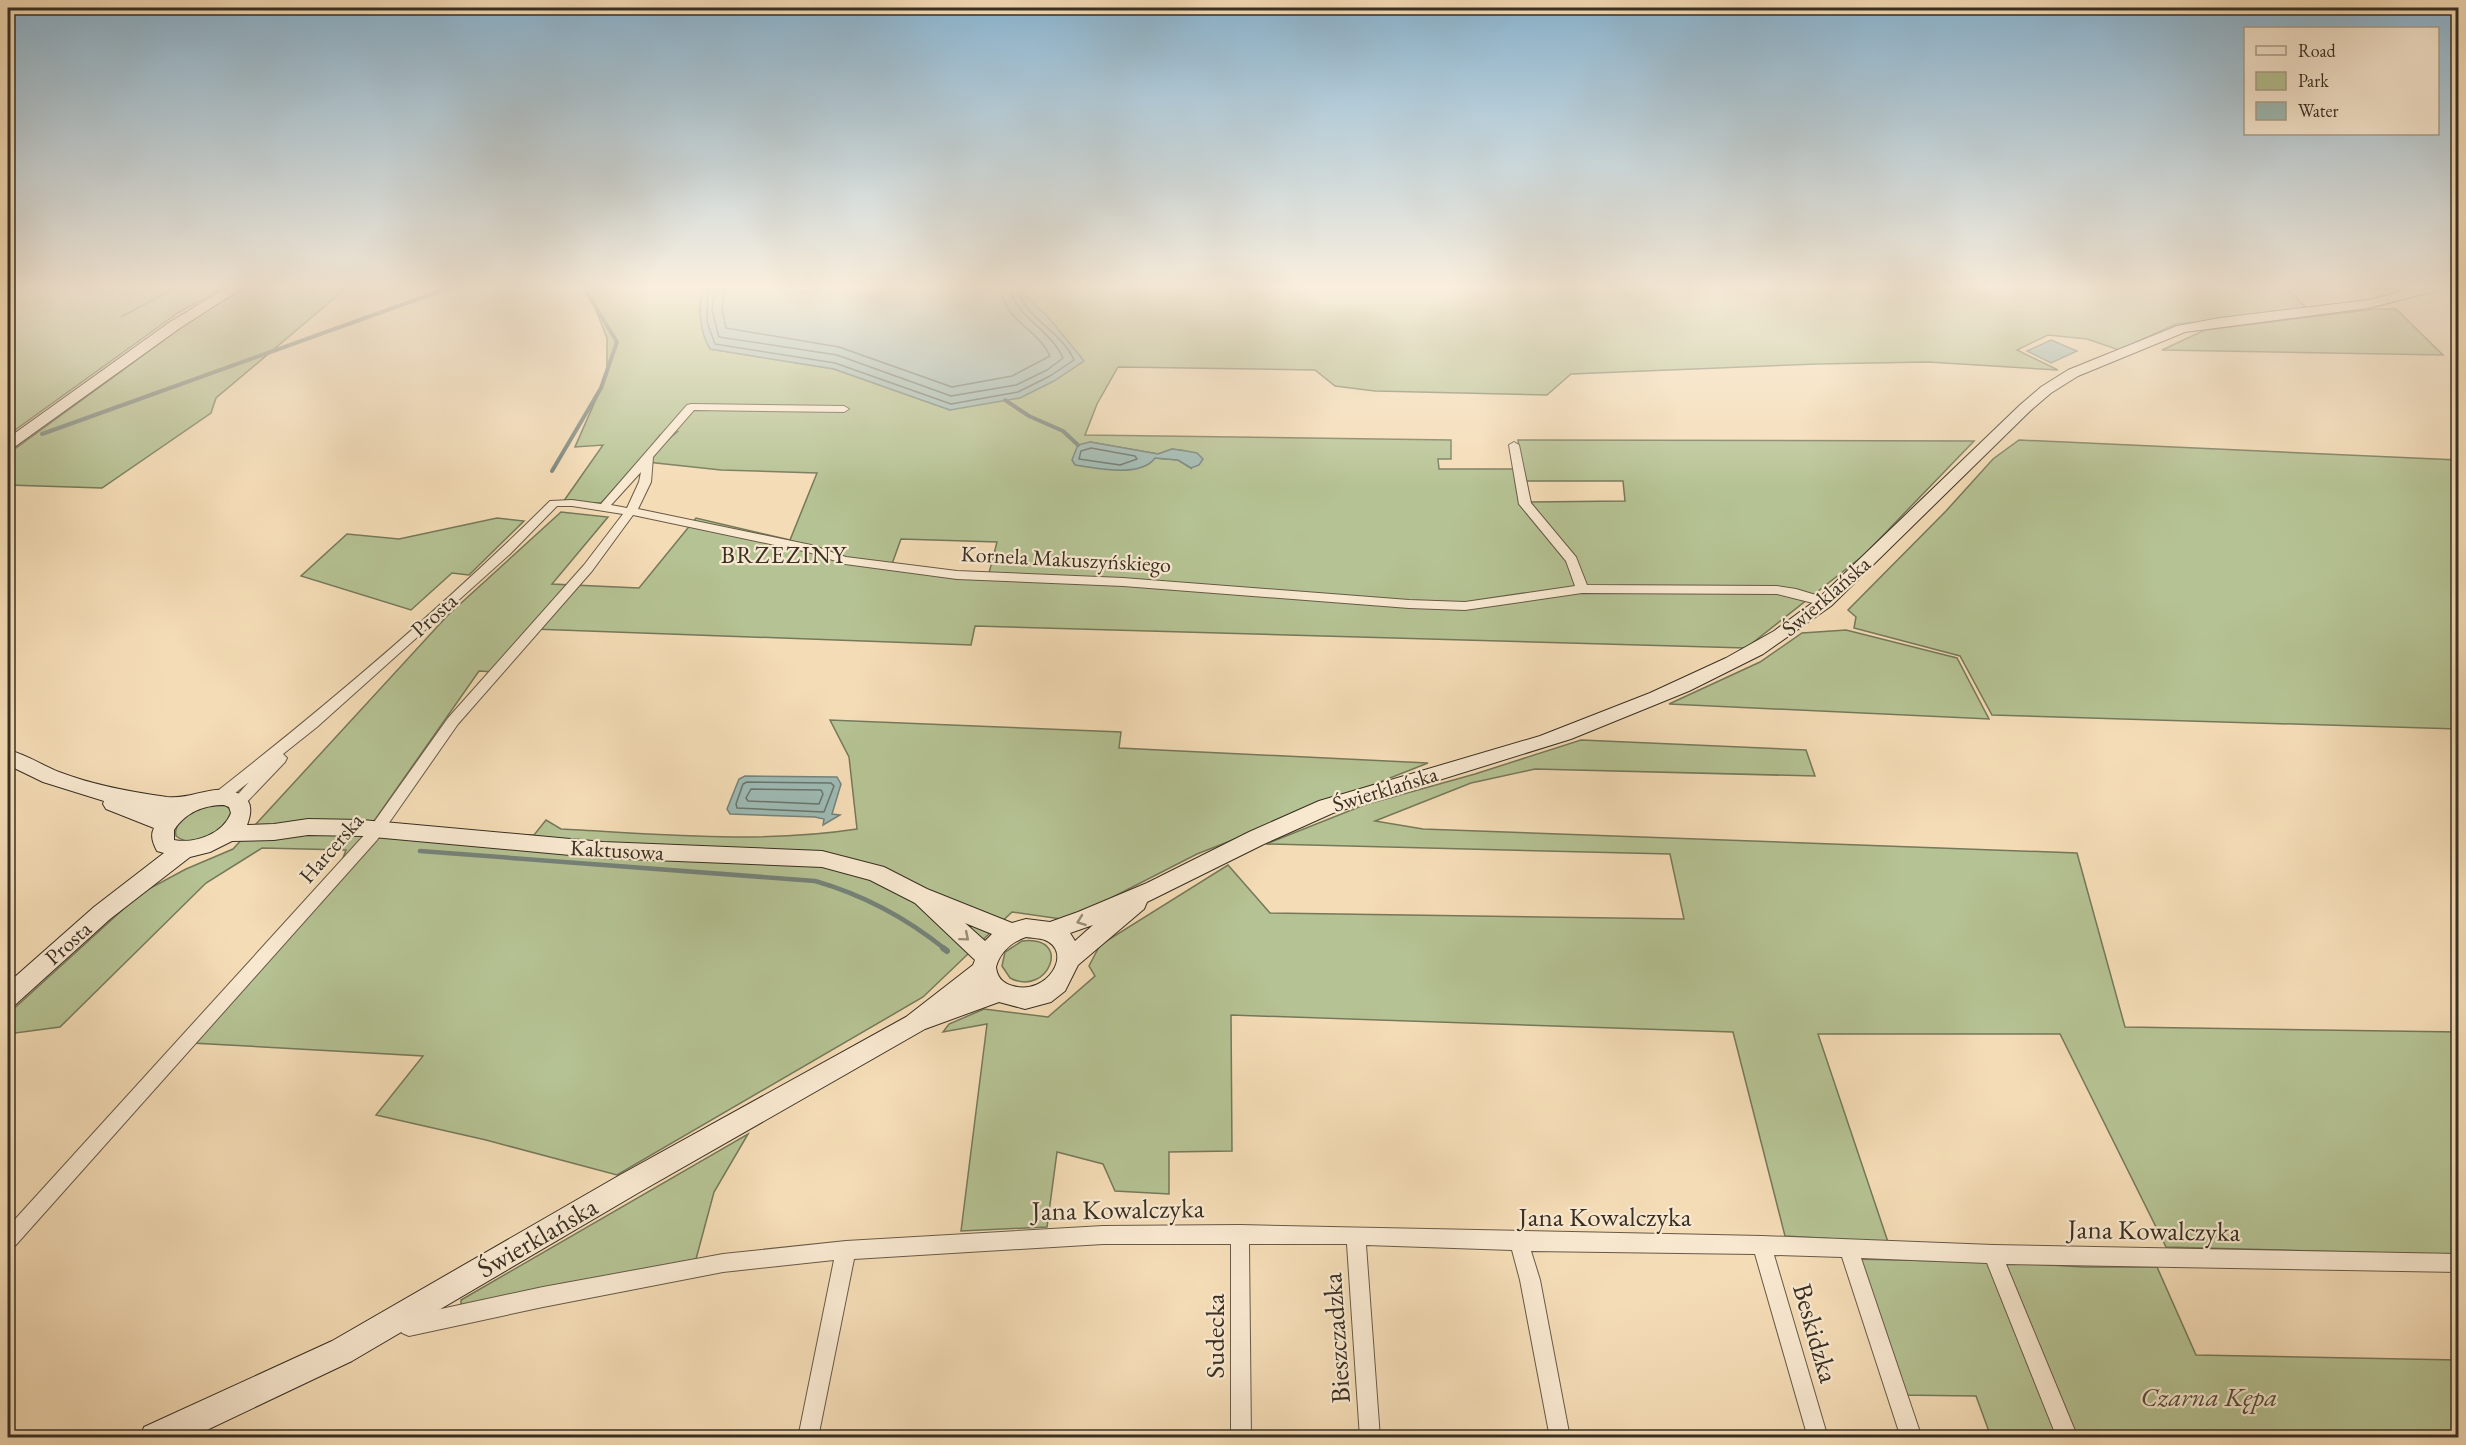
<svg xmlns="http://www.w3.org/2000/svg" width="2466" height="1445" font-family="'EB Garamond',serif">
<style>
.green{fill:#b5c293;stroke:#76785a;stroke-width:1.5;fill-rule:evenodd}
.water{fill:#9dbab4;stroke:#75827a;stroke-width:1.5}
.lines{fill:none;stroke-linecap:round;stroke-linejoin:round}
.shore{stroke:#6a746b;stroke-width:1.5}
.stream-far2{stroke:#75827a;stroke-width:4}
.stream-far1{stroke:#75827a;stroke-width:4.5}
.stream{stroke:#75827a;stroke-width:6}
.street-casing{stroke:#675a47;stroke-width:2}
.secondary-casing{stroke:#382f22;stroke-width:2}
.street{fill:#f8e8d0;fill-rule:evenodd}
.secondary{fill:#f8e8d0;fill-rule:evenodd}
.oneway{stroke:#988c79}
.labels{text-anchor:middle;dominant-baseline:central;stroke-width:4.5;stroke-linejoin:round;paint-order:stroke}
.street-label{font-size:22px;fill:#382f22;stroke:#f8e8d0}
.neighbourhood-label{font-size:24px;letter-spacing:1.5px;fill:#382f22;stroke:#f8e8d0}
.near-street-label{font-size:27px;fill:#382f22;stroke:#f8e8d0}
.near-park-label{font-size:27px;font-style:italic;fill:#514c39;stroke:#f8e8d0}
</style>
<rect width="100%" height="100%" fill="#f4dcb6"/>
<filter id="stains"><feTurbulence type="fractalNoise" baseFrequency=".00333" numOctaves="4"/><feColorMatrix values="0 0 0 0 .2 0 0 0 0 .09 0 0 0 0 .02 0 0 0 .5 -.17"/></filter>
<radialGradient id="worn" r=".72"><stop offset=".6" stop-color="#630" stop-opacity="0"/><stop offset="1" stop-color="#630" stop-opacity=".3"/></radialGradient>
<g class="green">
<polygon points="8,285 180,285 121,317 182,285 228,285 178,313 8,435"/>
<polygon points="249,285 350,285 216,398 211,413 102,488 8,485 8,454 193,319"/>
<path d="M586,285H703L699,311L711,349L834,369L950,410L1049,318L1023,294L1022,285H2285L2310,312L2176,324L2119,350L2087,339L2048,335L2017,350L2058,370L1928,362L1817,364L1571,374L1547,395L1375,391L1335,386L1315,370L1118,367L1097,404L1085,435L1451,440V459H1438L1439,469H1522L1518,440L1974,441L1864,555L1746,648L975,626L971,645L533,629L495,672L479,671L367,831L534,835L546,820L561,829C659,834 760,844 857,829L849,757L830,720L1121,732L1119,748L1428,763L1197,854L1068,920L1012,912L923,997L617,1175L486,1140L376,1115L423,1056L192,1043L333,884L346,850L262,848L206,883L60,1027L8,1034V1014L141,893L186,869L233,849L448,615L561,512L608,517L552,584L639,588L696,518L790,540L817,473L721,470L647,462L648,457L677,432L660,435L639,462L601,503L563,502L603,445L575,447L607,374V338ZM1090,442L1158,454L1172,449L1186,451L1191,468L1178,460L1154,458ZM1524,481H1623L1625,501L1529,502ZM901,539L997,542L989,573L931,571L892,564Z"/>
<polygon points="2302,285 2419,285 2399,290"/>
<polygon points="2377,309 2396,309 2443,355 2162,350 2205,330"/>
<polygon points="2019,440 2458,460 2458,729 1992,715 1960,656 1854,628 1856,617 1848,610 1946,511 1993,459"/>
<polygon points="497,518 524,521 469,575 452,573 411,610 301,576 347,534 399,539"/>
<polygon points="1846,630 1957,658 1989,719 1669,704 1760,662 1802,633"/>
<polygon points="1581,740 1806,750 1815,776 1535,769 1471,783 1375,821 1423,829 2077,853 2125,1027 2458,1032 2458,1255 2166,1247 2060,1034 1818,1034 1888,1242 1785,1236 1733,1032 1231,1015 1232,1151 1169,1152 1169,1194 1115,1191 1103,1164 1057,1152 1047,1227 961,1231 987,1024 943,1032 949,1024 984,1009 1048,1017 1095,976 1089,966 1100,945 1228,865 1270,913 1684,919 1670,854 1266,844 1364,805 1475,774"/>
<path d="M225,804L232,812C224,830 195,851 176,836C173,823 188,812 200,807C206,804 217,805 225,804Z"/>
<path d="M1022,941C1074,935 1048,998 1010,978L1002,966L1005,952Z"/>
<polygon points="748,1134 714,1192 696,1259 461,1307 461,1300"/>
<polygon points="1851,1259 1996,1262 2083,1267 2157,1267 2196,1355 2458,1360 2458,1437 1991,1437 1976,1396 1897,1395"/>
</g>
<g class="water">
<path d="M703,285H1022L1023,294L1049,318L1084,361L1054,381L1020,398L950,410L834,369L710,349C698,329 699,308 703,285Z"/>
<polygon points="2051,340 2077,351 2051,363 2027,351"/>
<path d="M1090,442L1158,454L1172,449L1186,451L1197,453L1203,459L1199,465L1191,468L1178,460L1155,458C1141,478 1096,468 1075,465L1072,460L1078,445Z"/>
<polygon points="745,776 837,777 841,784 832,814 840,815 823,825 824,819 815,817 730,814 727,809 739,779"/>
</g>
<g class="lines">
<g class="shore">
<path d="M708,285L707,322L715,344L835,363L951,404L1018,392L1050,376L1074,360C1061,330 1023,318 1016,285"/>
<path d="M716,285L712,310L719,337L837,355L951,396L1016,385L1047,370L1063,358C1050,328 1015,318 1009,285"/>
<path d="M725,285L722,310L726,328L839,347L952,387L1012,376L1050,356C1035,325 1005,324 1000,285"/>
<polygon points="1091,448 1135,456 1137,459 1120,465 1079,459 1081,451"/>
<polygon points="747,782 831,783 834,786 824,812 737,808 736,804 743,784"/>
<polygon points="751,789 821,790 823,794 819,804 748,801 746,798"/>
</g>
<g class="stream-far2">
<polyline points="1005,400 1029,416 1063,431 1078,445"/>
<polyline points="42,434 457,285"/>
<polyline points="552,471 601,388 617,342 582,285"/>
</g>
<path class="stream-far1" d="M420,851L815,881C864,895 905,917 945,949"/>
<polyline class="stream" points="943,948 947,951"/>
<defs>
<g id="street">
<path d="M691,404L844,406L849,409L844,412L694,410L653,457L651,482L638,509L811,545L846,557L957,571L1123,578L1409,600L1465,602L1575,586L1566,561L1519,504L1509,445L1514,442L1519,445L1531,503L1576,557L1587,585L1777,586L1796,589L1829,599L1831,602L1825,606L1777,594L1582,593L1465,610L1409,608L1123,586L957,579L845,564L808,552L633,515L592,571L458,724L377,840L15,1246L8,1249V1227L367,832L448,718L584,565L623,514L572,506H557L510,554L317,727L283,754L287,758L285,762L243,806H233L231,802L249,782L225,801H215L213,797L215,793C331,702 445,605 550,501L572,500L601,504L687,405ZM641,472L639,482L627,508L611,505Z"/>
<polygon points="1240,1225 1762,1236 1993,1245 2458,1254 2458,1272 2006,1264 2078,1438 2057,1438 1987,1263 1861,1258 1922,1438 1901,1438 1842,1257 1774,1255 1828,1438 1808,1438 1755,1254 1531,1251 1540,1280 1570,1438 1550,1438 1520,1280 1512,1250 1366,1245 1380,1438 1360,1438 1347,1244 1249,1244 1251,1438 1231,1438 1231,1244 1103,1244 854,1259 818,1438 798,1438 834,1260 723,1272 543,1307 409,1336 402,1333 391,1317 394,1310 401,1307 413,1315 543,1287 723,1254 846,1241 1103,1226"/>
</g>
<g id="secondary">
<polygon points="231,285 247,285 180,328 13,448 8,450 8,438 170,322"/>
<path d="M2427,285H2448L2446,288L2369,308L2185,332L2078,376L2051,393L2030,411L1831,606L1763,654L1689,691L1571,739L1333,813L1264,844L1147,902L1144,909L1078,965L1065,991L1051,1002L1025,1009L999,1002L925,1029L638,1193L352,1361L190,1438H140L144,1427L332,1341L620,1175L906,1017L973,965L975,960L915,903L870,880L822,867L603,858L362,836L308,835L274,840L232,841L210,852L190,857L110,919L16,1004L8,1007V983L94,907L164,853L157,851C153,843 150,836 154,828L106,809L103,804L104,801L43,782L8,765V750C25,754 42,765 59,772C93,785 130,792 167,797C194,800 217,780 243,796C253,802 251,815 247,825L274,824L308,819L362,820L603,842L822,851L884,867L927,889L1012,923L1026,919L1050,922L1078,912L1147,883L1249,832L1319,801L1540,736L1650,693L1726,658L1774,631L1819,598L2020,405L2041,387L2068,370L2177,326L2220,318L2369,300ZM224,805L229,807L231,813C223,834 195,844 174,840V830C186,812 204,805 224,805ZM965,923L992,934L985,941ZM1093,925L1075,941L1070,933ZM1026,937C1032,938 1039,938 1045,940C1074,952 1047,996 1013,986C1002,983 997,977 996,967C1000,952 1012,942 1026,937Z"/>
</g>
</defs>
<use href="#street" class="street-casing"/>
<use href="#secondary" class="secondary-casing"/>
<use href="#street" class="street"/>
<use href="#secondary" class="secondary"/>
</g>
<defs><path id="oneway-chevron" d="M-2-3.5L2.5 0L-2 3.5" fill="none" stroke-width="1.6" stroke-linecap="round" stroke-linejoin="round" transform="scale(1.5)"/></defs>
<g class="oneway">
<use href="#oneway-chevron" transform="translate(1081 921) rotate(160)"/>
<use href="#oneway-chevron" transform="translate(965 937) rotate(40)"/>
</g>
<linearGradient id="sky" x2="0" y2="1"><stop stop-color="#8ab6d3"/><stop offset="0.59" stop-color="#faefde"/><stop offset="1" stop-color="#faefde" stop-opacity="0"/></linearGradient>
<rect width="2466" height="487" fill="url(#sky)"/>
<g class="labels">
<g class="street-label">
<text transform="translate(1066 559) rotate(3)">Kornela Makuszyńskiego</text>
<text transform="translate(1826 596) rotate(-41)">Świerklańska</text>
<text transform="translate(434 615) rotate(-42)">Prosta</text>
<text transform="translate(1385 789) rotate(-17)">Świerklańska</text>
<text transform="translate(331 848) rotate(-49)">Harcerska</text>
<text transform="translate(617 850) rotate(3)">Kaktusowa</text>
<text transform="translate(68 943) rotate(-42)">Prosta</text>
</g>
<g class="neighbourhood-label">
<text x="784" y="554">BRZEZINY</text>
</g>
<g class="near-street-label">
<text transform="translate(1118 1209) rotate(-1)">Jana Kowalczyka</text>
<text x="1605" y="1216">Jana Kowalczyka</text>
<text transform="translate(2154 1230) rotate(1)">Jana Kowalczyka</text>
<text transform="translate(537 1237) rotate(-30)">Świerklańska</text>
<text transform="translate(1816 1333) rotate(74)">Beskidzka</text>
<text transform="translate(1214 1336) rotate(-90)">Sudecka</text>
<text transform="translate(1336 1338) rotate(-94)">Bieszczadzka</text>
</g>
<g class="near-park-label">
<text x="2209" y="1396">Czarna Kępa</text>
</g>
</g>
<rect width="2466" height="1445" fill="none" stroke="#f4dcb6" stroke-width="30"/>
<rect x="9" y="9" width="2448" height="1427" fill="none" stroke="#382f22" stroke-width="3"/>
<rect x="15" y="15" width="2436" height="1415" fill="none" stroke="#382f22" stroke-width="1.5"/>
<rect x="2244" y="27" width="195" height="108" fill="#f8e8d0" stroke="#ab9e8a" stroke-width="1.5"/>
<rect x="2256" y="46" width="30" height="9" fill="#f8e8d0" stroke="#ab9e8a" stroke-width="1.5"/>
<text x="2298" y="57" font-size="18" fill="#382f22">Road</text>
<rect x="2256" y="72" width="30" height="18" fill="#b5c293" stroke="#ab9e8a" stroke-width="1.5"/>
<text x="2298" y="87" font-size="18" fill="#382f22">Park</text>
<rect x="2256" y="102" width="30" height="18" fill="#9dbab4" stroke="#ab9e8a" stroke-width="1.5"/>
<text x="2298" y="117" font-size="18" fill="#382f22">Water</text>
<rect width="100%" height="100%" filter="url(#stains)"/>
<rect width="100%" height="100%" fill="url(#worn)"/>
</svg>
